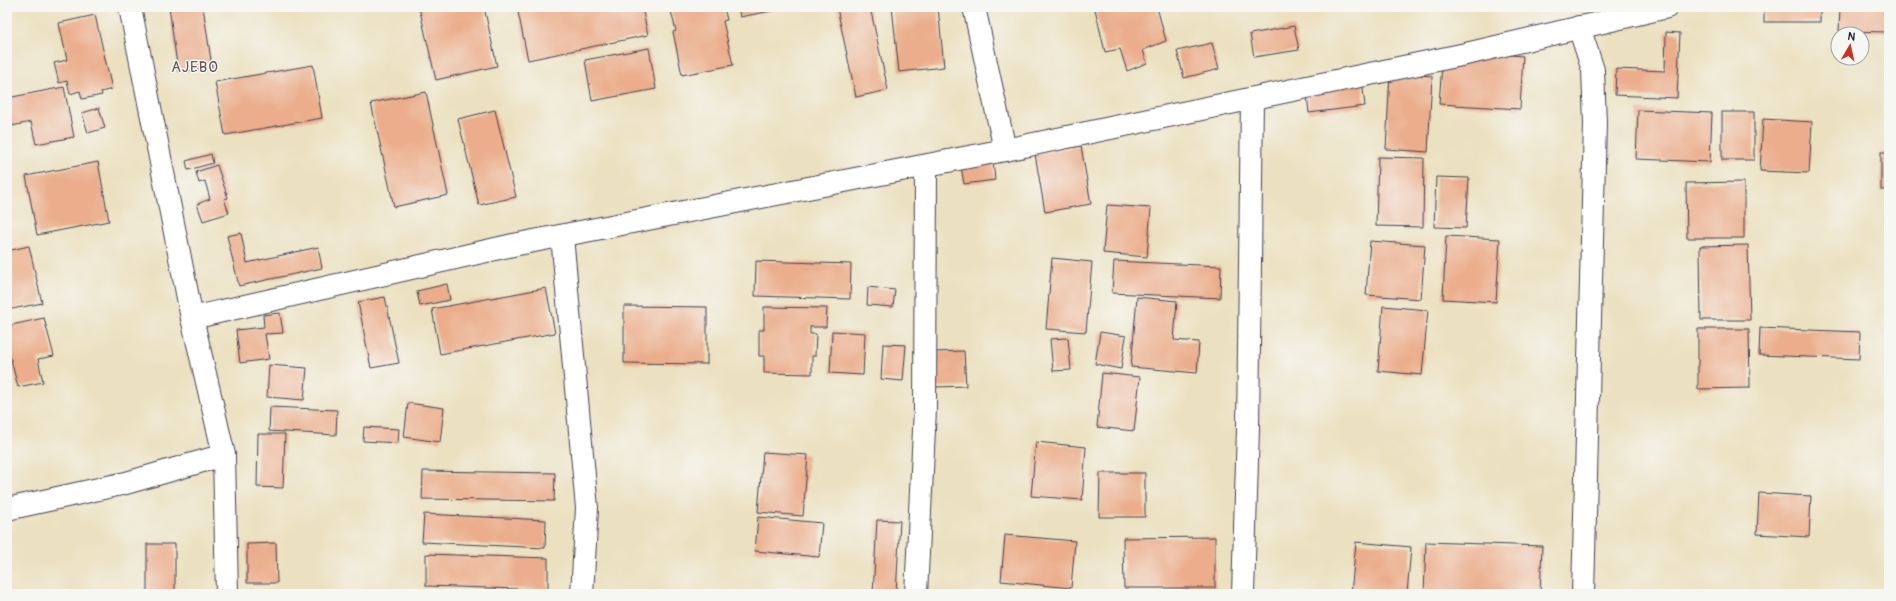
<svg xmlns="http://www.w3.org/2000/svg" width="1896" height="601" font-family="Pangolin,sans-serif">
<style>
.building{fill:#ebad8b}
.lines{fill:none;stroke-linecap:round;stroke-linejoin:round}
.minor-casing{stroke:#403e4f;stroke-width:24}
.tertiary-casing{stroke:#403e4f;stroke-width:24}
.minor{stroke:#fff;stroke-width:22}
.tertiary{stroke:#fff;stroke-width:22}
.labels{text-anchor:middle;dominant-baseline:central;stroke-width:3;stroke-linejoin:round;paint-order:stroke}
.quarter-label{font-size:15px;letter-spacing:1px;fill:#685357;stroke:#f6f6f2}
</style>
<rect width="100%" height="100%" fill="#f6f6f2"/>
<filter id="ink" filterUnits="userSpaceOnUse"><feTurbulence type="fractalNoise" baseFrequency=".025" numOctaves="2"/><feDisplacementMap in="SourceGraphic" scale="8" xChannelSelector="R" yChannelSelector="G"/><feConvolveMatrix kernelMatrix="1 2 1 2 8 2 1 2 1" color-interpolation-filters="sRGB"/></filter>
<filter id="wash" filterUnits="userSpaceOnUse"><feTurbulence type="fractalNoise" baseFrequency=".012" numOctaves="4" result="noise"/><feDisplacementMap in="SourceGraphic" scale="16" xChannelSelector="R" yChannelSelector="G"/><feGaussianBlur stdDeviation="0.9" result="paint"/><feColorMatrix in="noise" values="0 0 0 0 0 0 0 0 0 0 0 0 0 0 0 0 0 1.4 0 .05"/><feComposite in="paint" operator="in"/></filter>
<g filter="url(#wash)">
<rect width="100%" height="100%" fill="#ebe0bf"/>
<g id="blocks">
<g class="building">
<polygon points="169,7 203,7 212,67 178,72"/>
<polygon points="419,7 484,7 497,66 436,80"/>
<polygon points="517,7 642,7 648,35 528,60"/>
<polygon points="670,7 724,7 727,20 723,21 733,65 682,75 673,32 676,31"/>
<polygon points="738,7 786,7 786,8 740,17"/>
<polygon points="870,7 888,90 856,97 837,8"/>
<polygon points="892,7 938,7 944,67 899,72"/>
<polygon points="1106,7 1157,7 1166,41 1143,50 1147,63 1127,71 1120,49 1105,52 1095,9"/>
<rect x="1764" y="7" width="56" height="15"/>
<polygon points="1840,7 1889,7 1889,32 1839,31"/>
<polygon points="95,15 112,89 101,92 102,95 82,99 80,91 70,94 67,81 59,83 54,63 67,60 59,23"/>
<polygon points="1294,26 1299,50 1254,57 1250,34"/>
<polygon points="1666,32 1680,33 1677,98 1615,95 1616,69 1665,71"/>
<polygon points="1212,43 1219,69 1184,78 1177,51"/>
<polygon points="649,48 656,89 592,101 585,60"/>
<polygon points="1443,50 1523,56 1520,109 1439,104"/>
<polygon points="313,65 322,118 225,135 215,82"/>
<polygon points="1390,73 1432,76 1428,152 1386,149"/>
<polygon points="1362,80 1365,106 1309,113 1306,86"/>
<polygon points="64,87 74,137 36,144 31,122 7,127 7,98"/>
<polygon points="426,92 448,195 394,207 371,103"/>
<polygon points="99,108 105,128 88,133 82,113"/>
<polygon points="495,110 516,197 479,205 458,119"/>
<polygon points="1638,110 1712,113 1710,162 1636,159"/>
<rect x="1722" y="112" width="32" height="48"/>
<polygon points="1763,119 1812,122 1809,173 1760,171"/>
<polygon points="1081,146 1091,204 1045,212 1035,154"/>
<rect x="1881" y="152" width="8" height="38"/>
<polygon points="211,154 213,163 188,170 186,161"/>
<polygon points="1378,157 1424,158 1423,227 1376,226"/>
<polygon points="993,161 995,180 964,184 961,166"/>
<polygon points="98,162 109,221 37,235 26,176"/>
<polygon points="217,165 228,198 224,199 229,213 203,221 197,204 210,199 205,181 199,183 196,172"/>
<polygon points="1436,177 1469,178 1466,228 1434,227"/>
<polygon points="1744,182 1744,238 1687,238 1686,183"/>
<polygon points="1107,205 1151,208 1147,257 1103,253"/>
<polygon points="241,233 247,263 318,247 322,268 239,286 227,236"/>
<polygon points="1446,236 1500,239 1496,302 1443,299"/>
<polygon points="1370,241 1425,245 1421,299 1366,295"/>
<polygon points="1748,245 1750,320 1701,320 1700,246"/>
<polygon points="29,246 42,303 7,310 7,251"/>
<polygon points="1052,258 1092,262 1086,332 1046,329"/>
<polygon points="756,261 851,264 850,299 755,296"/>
<polygon points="1114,261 1221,266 1220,298 1112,293"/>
<polygon points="447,284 450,300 420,306 417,291"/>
<polygon points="868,287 895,290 893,307 867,305"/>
<polygon points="546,288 555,333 440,354 432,309"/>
<polygon points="385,297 399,363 371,368 358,302"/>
<polygon points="1137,297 1177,301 1174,340 1199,342 1197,373 1131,367"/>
<polygon points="624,306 707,307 707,364 624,363"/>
<polygon points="1383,306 1428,310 1422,375 1378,371"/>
<polygon points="764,307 827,308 826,327 810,327 810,334 816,334 815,356 812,356 812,374 764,373 764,356 759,356 759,330 764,330"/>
<polygon points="280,313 283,333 265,334 269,359 240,363 236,330 264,327 263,315"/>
<polygon points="44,318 54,356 38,359 43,382 18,387 7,344 7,326"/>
<polygon points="1760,328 1860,332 1859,359 1759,355"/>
<polygon points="1698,329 1749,329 1750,388 1698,389"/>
<polygon points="832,331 865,333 863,375 830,373"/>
<polygon points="1100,332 1126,336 1121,369 1095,364"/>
<polygon points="1068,338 1071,370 1053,371 1050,339"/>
<polygon points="883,344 906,345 903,381 881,379"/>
<polygon points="964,351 966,386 936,387 934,352"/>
<polygon points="269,365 307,368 304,400 267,397"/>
<polygon points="1102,373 1140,377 1134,431 1097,427"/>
<polygon points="408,403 444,408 440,442 404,437"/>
<polygon points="270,407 337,410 336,435 269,431"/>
<polygon points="364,427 399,429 398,443 363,441"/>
<polygon points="258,434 285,434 283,488 257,487"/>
<polygon points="1036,442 1086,447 1082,500 1031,496"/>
<polygon points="763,452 808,455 803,516 758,512"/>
<polygon points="423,471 555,473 554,501 422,499"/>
<polygon points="1100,473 1145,473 1145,517 1099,517"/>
<polygon points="1759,493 1811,496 1809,537 1757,534"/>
<polygon points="424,514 546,520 545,548 422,542"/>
<polygon points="758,517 822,523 819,557 755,551"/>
<polygon points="877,520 900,521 896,594 873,594"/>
<polygon points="1005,535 1075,541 1071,588 1001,581"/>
<polygon points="1215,537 1215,588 1124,588 1123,538"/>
<polygon points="1356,542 1411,547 1407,594 1351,594"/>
<polygon points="1426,542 1542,546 1540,594 1424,594"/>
<polygon points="276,543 277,583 247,583 247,544"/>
<rect x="147" y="544" width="28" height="50"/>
<polygon points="426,554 548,558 548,590 426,586"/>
</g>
</g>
</g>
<g filter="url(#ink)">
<use href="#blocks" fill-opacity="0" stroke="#403e4f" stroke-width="1"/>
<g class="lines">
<defs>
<g id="minor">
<polyline points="974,7 1005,150"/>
<polyline points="1579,27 1593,70 1595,123 1583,594"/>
<polyline points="562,236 587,508 582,594"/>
<polyline points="192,318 513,245 1005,150 1466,54 1667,7"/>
<polyline points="7,509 126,483 224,455"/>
<polyline points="916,594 925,409 926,166"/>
<polyline points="1243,594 1248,429 1252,99"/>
</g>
<polyline id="tertiary" points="130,7 192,318 224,455 227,594"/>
</defs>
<use href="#minor" class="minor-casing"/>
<use href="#tertiary" class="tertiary-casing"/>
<use href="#minor" class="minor"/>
<use href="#tertiary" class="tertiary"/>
</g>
</g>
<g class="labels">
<g class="quarter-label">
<text x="195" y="67">AJEBO</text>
</g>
</g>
<rect width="1896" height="601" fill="none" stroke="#f6f6f2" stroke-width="24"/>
<g transform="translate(1850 46) rotate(9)"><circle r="19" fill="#f6f6f2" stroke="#a1a1a9"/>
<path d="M0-3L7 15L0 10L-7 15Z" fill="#c8321e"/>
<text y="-6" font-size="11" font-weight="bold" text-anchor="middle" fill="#22223b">N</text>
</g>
</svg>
